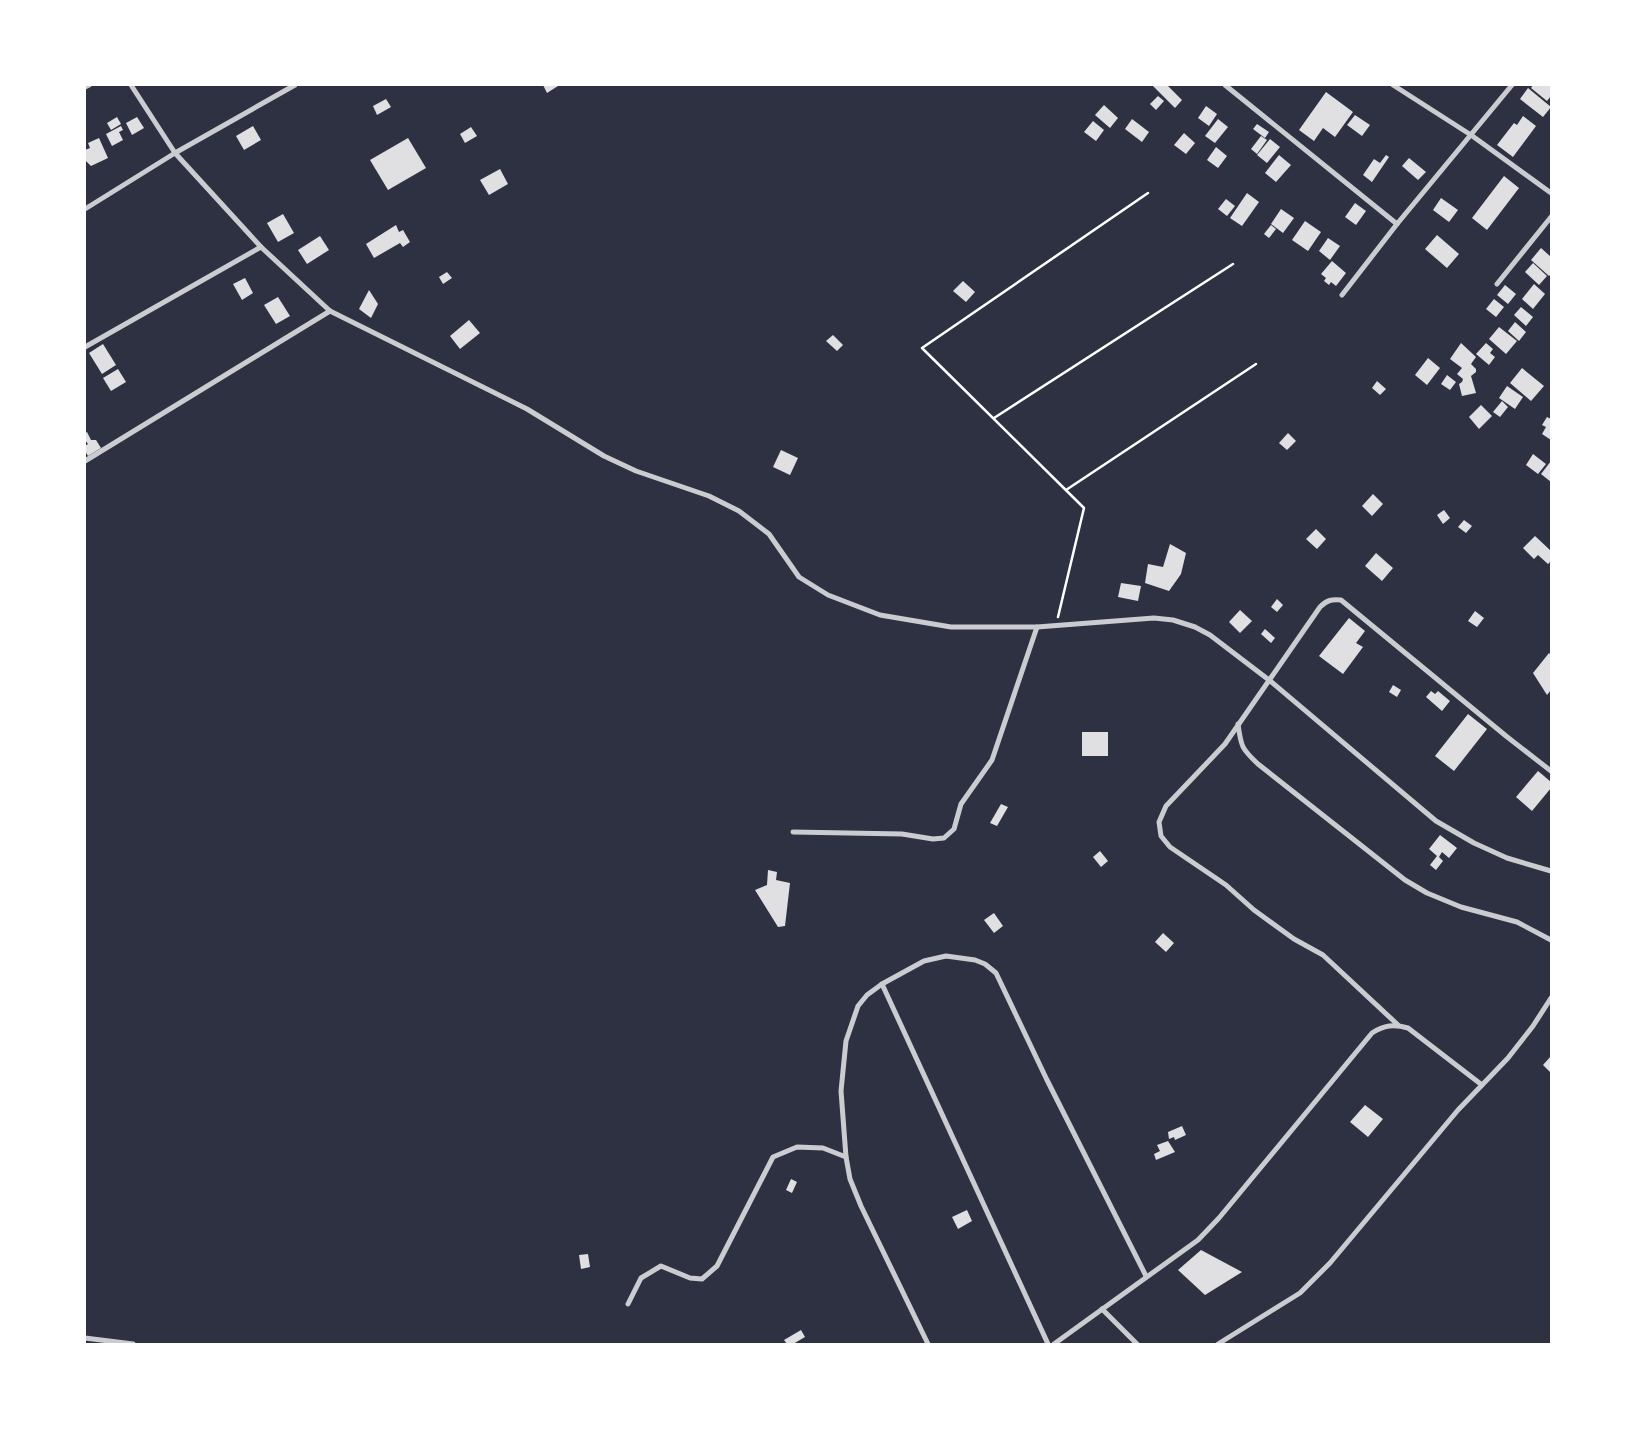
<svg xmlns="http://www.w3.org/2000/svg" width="1636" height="1429" font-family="'Asap Condensed',sans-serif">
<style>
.building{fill:#e0e0e3}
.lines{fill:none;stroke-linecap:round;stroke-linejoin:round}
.path{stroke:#fff;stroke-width:2.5}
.minor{stroke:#caccd0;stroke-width:5}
</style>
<rect width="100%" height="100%" fill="#2d3142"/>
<g class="building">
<polygon points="543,85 558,85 558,86 547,93"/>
<polygon points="1152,85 1170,85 1168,86 1182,100 1175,108"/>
<polygon points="1533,85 1551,85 1551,96 1547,101 1531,88"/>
<polygon points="1528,88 1551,107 1543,117 1520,99"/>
<polygon points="1326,92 1353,112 1335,137 1323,128 1314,141 1299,130"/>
<polygon points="1158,96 1164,101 1156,110 1150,104"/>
<polygon points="386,99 391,107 377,115 373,106"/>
<polygon points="1104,105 1118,118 1110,128 1095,115"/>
<polygon points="1206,106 1217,114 1209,126 1198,118"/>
<polygon points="1355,115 1370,125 1362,136 1347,125"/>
<polygon points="1523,116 1536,126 1513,157 1497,145 1514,123 1517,125"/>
<polygon points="117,117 121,124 111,130 107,123"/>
<polygon points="137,117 144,128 132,135 126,123"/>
<polygon points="1132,119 1149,132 1142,142 1125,129"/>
<polygon points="1218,119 1228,127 1215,143 1205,136"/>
<polygon points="1093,121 1104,130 1096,141 1084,132"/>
<polygon points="1257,124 1269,132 1265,138 1253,129"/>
<polygon points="121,126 123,130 119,132 123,140 112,146 106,134"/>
<polygon points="253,126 261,140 244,150 236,136"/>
<polygon points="471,127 477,136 465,143 460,134"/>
<polygon points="1184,133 1195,143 1186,154 1174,145"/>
<polygon points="1261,136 1267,140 1257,154 1251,149"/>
<polygon points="99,138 108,158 91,166 85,160 85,150 90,148 88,143"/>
<polygon points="408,138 426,168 388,190 370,160"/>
<polygon points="1270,139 1280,147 1267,163 1257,155"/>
<polygon points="1216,147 1227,156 1218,168 1207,160"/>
<polygon points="1279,155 1291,165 1276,182 1265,173"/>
<polygon points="1386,155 1389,157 1372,182 1363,175 1374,159 1380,163"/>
<polygon points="1409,158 1426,172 1418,180 1402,166"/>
<polygon points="500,169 508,184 489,195 480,180"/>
<polygon points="1504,176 1519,188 1487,230 1472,218"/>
<polygon points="1247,193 1259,202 1242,226 1230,218"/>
<polygon points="1441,198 1458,210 1449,222 1433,210"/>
<polygon points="1226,199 1235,206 1227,216 1218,209"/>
<polygon points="1355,203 1366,211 1356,225 1345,217"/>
<polygon points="1281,209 1294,218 1283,233 1271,224"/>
<polygon points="283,214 294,233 278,242 267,223"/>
<polygon points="1305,221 1321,232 1308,251 1292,240"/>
<polygon points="396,225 399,232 403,230 410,242 403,247 400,243 374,258 366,244"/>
<polygon points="1271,225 1276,229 1269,238 1264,234"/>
<polygon points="1437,235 1459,254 1447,268 1425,249"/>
<polygon points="320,236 329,250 307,264 298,250"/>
<polygon points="1328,238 1340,246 1330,260 1319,251"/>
<polygon points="1541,248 1551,257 1551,274 1549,276 1531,260"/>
<polygon points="1332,261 1346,273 1336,286 1331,282 1329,285 1324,281 1326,278 1321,274"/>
<polygon points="1533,263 1547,276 1539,285 1525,272"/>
<polygon points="447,272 452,278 443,284 439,277"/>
<polygon points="245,278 253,293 242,300 233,284"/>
<polygon points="963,281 975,292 966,302 953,291"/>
<polygon points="1534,284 1545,294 1533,309 1522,299"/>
<polygon points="1505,285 1516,294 1508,304 1497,295"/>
<polygon points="369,290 378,304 371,318 359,309"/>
<polygon points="278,297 290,316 276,324 264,305"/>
<polygon points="1494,299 1504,307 1496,317 1486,309"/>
<polygon points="1521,307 1533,317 1526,326 1514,315"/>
<polygon points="469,320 480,333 460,349 450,336"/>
<polygon points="1515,322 1526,332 1519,341 1508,331"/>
<polygon points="1499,327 1517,341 1506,354 1489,339"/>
<polygon points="833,335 843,345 837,351 826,341"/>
<polygon points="1461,343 1476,357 1471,364 1476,369 1476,372 1471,376 1476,393 1462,396 1459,384 1462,382 1463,379 1457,374 1462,368 1450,359"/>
<polygon points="1486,343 1493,349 1490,353 1495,357 1489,365 1476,354"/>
<polygon points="103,344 116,365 102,374 89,353"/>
<polygon points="1428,358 1440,368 1427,385 1415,375"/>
<polygon points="1522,368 1544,386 1531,401 1510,383"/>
<polygon points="118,369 126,382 111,391 103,378"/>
<polygon points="1447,375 1456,382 1450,390 1441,384"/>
<polygon points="1377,381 1386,389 1380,395 1372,388"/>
<polygon points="1507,386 1523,397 1515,409 1499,398"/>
<polygon points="1502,401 1508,407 1500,417 1493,412"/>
<polygon points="1481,405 1492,416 1479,429 1469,417"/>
<polygon points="1547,417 1551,419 1551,440 1542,434 1546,427 1542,425"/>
<polygon points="87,432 91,440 96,440 101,448 88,456 85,451 85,446 88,444 85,440 85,433"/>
<polygon points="1288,433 1296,441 1287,450 1279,443"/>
<polygon points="781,450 798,458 790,475 773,467"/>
<polygon points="1533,454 1546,464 1538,474 1526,465"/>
<polygon points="1551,461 1551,482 1541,474"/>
<polygon points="1373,494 1383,504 1372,516 1362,506"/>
<polygon points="1444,510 1450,518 1443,524 1437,515"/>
<polygon points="1464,520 1472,526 1466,533 1458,527"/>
<polygon points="1316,529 1326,539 1317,549 1306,539"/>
<polygon points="1535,536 1551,551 1551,561 1548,564 1538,555 1534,559 1523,548"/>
<polygon points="1170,544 1186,553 1181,574 1169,591 1145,583 1148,564 1163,567"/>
<polygon points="1376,553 1393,568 1382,581 1365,566"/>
<polygon points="1121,583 1141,586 1138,601 1118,597"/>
<polygon points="1277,599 1283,605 1277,612 1271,607"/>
<polygon points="1240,610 1252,621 1240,633 1229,622"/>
<polygon points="1475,611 1484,618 1477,627 1468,621"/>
<polygon points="1349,618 1365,631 1356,643 1363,647 1343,674 1319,656"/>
<polygon points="1265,629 1275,638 1271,643 1261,634"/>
<polygon points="1549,653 1551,655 1551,690 1547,695 1533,673"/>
<polygon points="1393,685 1401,690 1397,697 1389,692"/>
<polygon points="1431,691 1435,694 1438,691 1450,701 1442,711 1426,697"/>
<polygon points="1468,714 1487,729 1454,771 1435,756"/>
<rect x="1082" y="732" width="26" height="24"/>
<polygon points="1538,771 1551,782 1551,788 1532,811 1516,797"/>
<polygon points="1001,804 1008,807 997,826 990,823"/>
<polygon points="1440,835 1457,848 1449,858 1442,852 1439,857 1443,861 1436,870 1430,865 1437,856 1429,849"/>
<polygon points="1100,851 1108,861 1101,867 1093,857"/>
<polygon points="768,870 777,872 776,880 790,883 785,926 778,927 755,890 767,885"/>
<polygon points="994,913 1003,926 994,933 984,920"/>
<polygon points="1163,933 1174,943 1166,952 1155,942"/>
<polygon points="1551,1056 1551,1073 1543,1065"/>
<polygon points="1365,1105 1383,1119 1368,1137 1350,1122"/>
<polygon points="1182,1126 1186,1135 1175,1140 1174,1137 1169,1139 1168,1132"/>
<polygon points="1168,1141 1175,1152 1156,1160 1154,1154 1160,1151 1157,1145"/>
<polygon points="791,1179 797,1182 792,1193 786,1190"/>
<polygon points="967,1210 972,1221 958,1229 952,1217"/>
<polygon points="1201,1250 1242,1272 1205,1295 1178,1270"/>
<polygon points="588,1254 590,1267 581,1269 579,1255"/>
<polygon points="801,1330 805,1337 793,1344 787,1344 784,1340"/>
</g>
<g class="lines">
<g class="path">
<polyline points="994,418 1233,264"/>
<polyline points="1066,490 1256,364"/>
<polyline points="1058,617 1084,508 922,348 1148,193"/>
</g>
<g class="minor">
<polyline points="131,85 175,153 261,247 330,311 527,409 604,456 636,471 709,496 739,511 769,534 799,577 828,595 880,615 951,627 1037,627 1154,618 1173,620 1195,627 1210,635 1269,680 1436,821 1474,843 1507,858 1551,871"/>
<polyline points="1225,85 1397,224"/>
<polyline points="1393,85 1471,135 1551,193"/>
<polyline points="85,87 89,85"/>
<polyline points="85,209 175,153 295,85"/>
<polyline points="1497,284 1551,217"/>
<polyline points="1342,295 1397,224 1512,85"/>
<polyline points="85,347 261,247"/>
<polyline points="85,461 330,311"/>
<path d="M1238,724C1241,747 1242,749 1258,764L1405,880L1427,893L1461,907L1517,922L1551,940"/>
<polyline points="793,832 902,834 933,839 944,838 954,829 961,804 992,760 1037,627"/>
<polyline points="882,984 1048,1344"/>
<path d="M1398,1025L1323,955L1294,939L1254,910L1226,885L1170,847L1161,836L1159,822L1166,806L1225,744L1320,607C1327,600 1332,599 1341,600L1506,736L1551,771"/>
<polyline points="628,1304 641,1278 661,1266 690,1278 702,1279 717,1266 773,1157 797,1147 823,1148 846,1157"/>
<polyline points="1102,1309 1137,1344"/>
<polyline points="85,1338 133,1344"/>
<polyline points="928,1344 861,1206 850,1179 846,1157 841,1091 846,1041 858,1006 867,995 882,984 924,961 946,956 975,960 985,964 996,973 1047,1080 1146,1276"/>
<path d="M1054,1344L1198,1240L1219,1218L1372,1033C1384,1025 1394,1024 1408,1028L1482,1085"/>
<polyline points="1218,1344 1300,1293 1330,1263 1458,1110 1508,1058 1533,1026 1551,998"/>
</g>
</g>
<rect width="1636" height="1429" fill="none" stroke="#ffffff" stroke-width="172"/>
</svg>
